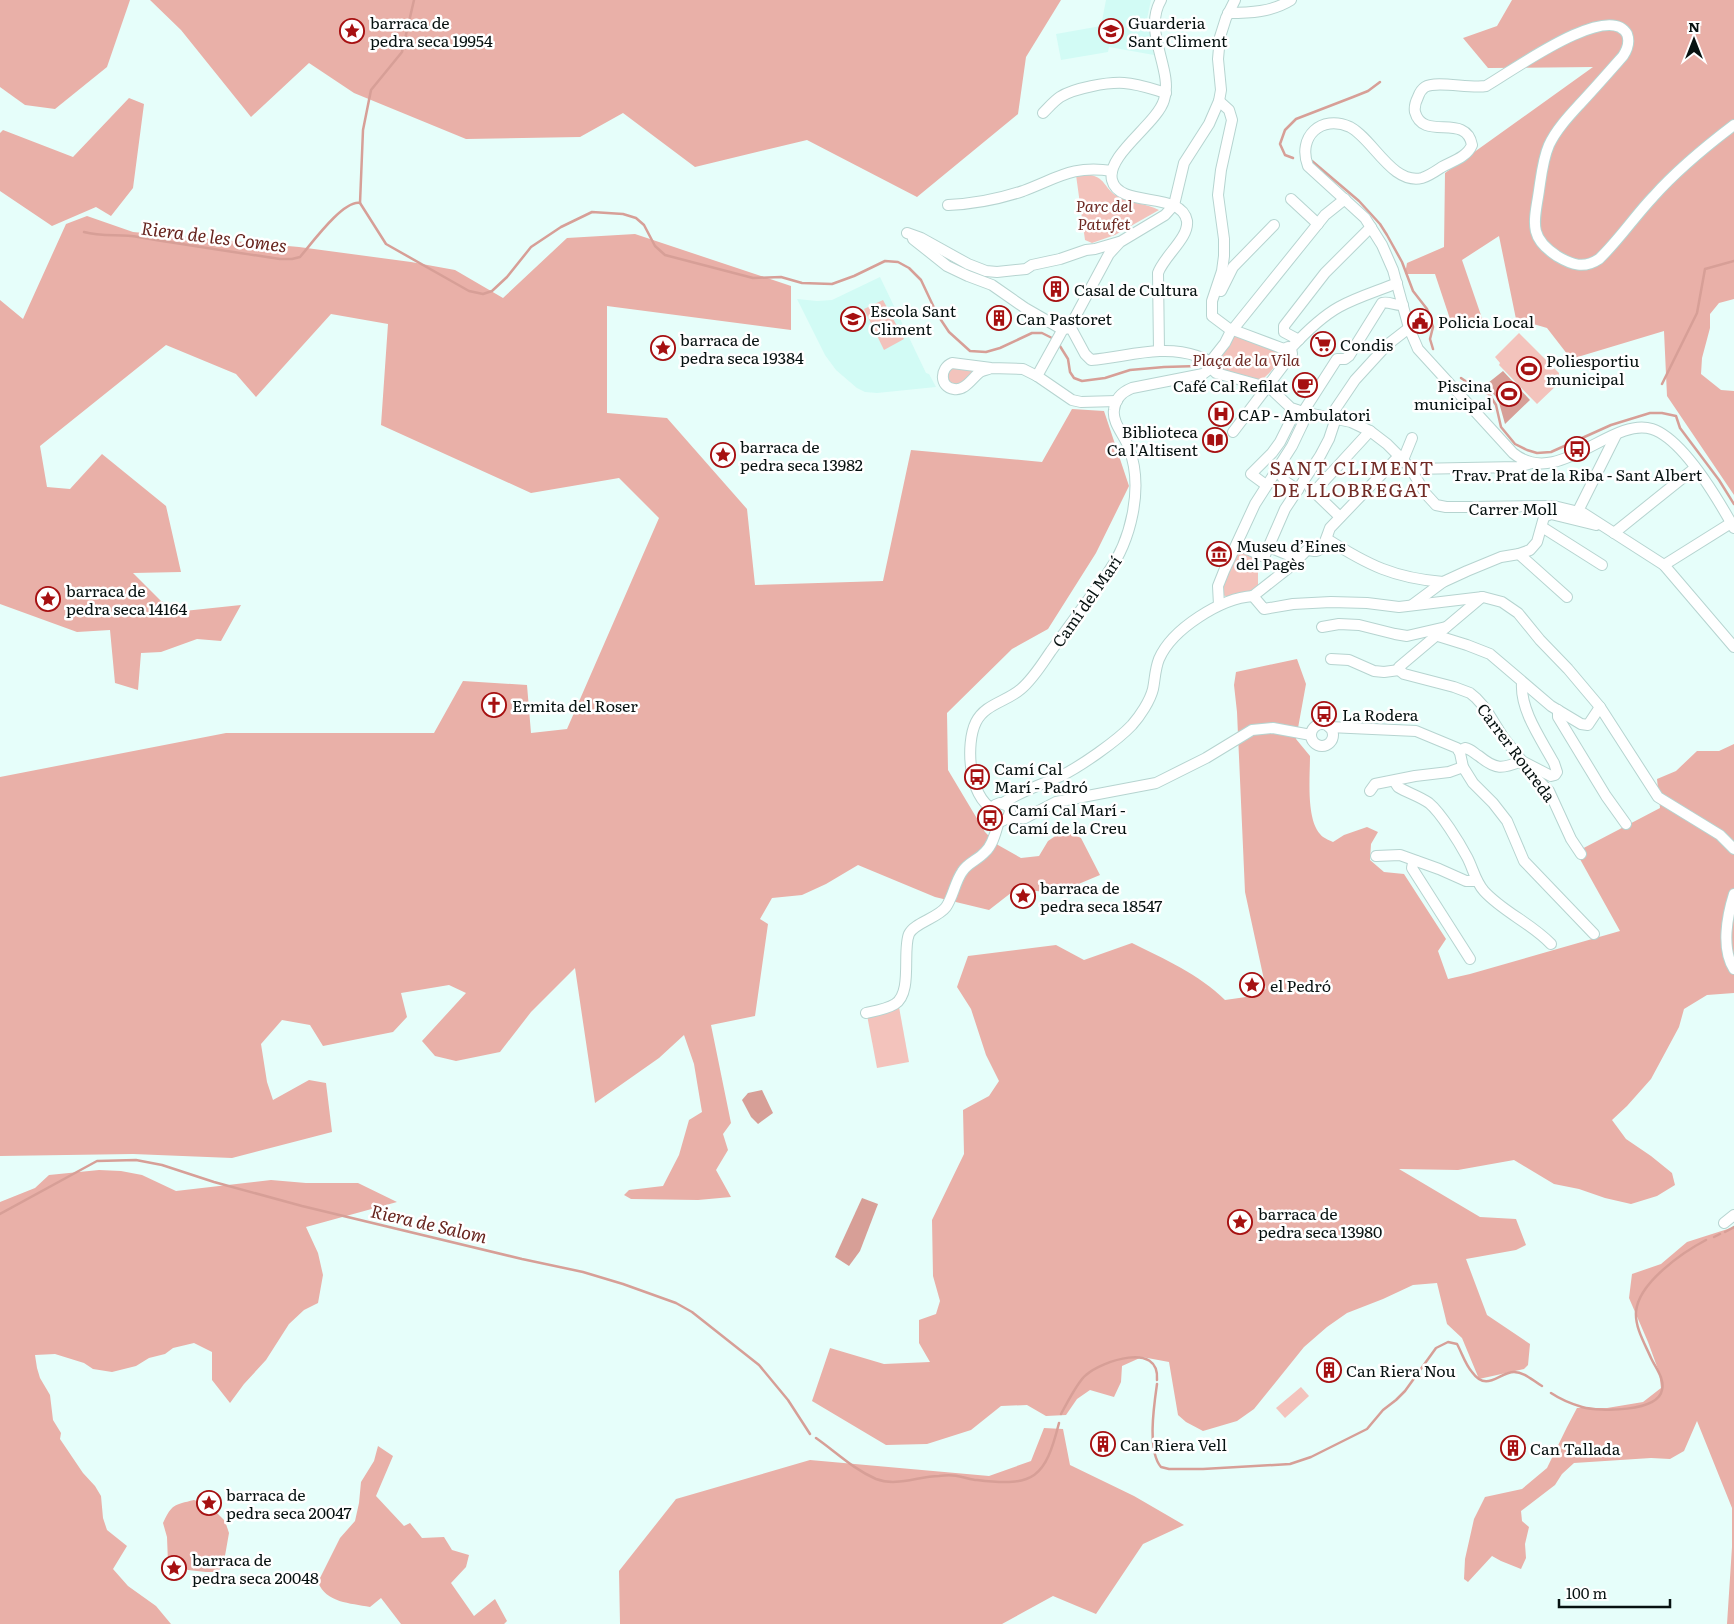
<svg xmlns="http://www.w3.org/2000/svg" width="1734" height="1624" font-family="Literata,serif">
<style>
.built{fill:#d2fbf5}
.green{fill:#f3c3bc}
.forest{fill:#e9b0a8}
.water{fill:#d79f97}
.lines{fill:none;stroke-linecap:round;stroke-linejoin:round}
.stream{stroke:#d79f97;stroke-width:2.5}
.minor-casing{stroke:#b6d4d0;stroke-width:12}
.minor{stroke:#fff;stroke-width:10}
.labels{text-anchor:middle;dominant-baseline:central;stroke-width:5;stroke-linejoin:round;paint-order:stroke}
.poi-label{font-size:16px;fill:#071211;stroke:#fff;text-anchor:start}
.park-label{font-size:16px;font-style:italic;fill:#6e2a24;stroke:#fff}
.street-label{font-size:16px;fill:#071211;stroke:#fff}
.water-label{font-size:18px;font-style:italic;fill:#67241e;stroke:#fff}
.quarter-label{font-size:19px;letter-spacing:1px;fill:#712b25;stroke:#fff}
</style>
<rect width="100%" height="100%" fill="#e6fefa"/>
<g class="built">
<polygon points="1106,0 1151,0 1147,19 1154,55 1109,47 1108,52 1061,60 1056,34 1101,26"/>
<polygon points="880,277 926,373 929,374 936,387 877,393 865,392 857,388 836,370 825,355 797,299 817,301 832,300"/>
</g>
<g class="green">
<path d="M1086,174C1107,177 1103,188 1117,196C1130,204 1146,203 1159,210L1115,235L1092,243L1085,240L1076,175Z"/>
<polygon points="883,300 904,339 884,350 864,309"/>
<polygon points="1519,333 1559,373 1558,384 1537,404 1499,365 1500,363 1495,357"/>
<path d="M1233,335L1279,352C1284,361 1267,375 1260,382L1222,371L1214,363L1228,348Z"/>
<polygon points="949,368 978,369 961,386 950,385 946,373"/>
<polygon points="1238,549 1258,558 1258,588 1254,590 1229,597 1222,595 1221,587"/>
<polygon points="899,1007 909,1062 877,1068 867,1015"/>
<polygon points="1301,1387 1309,1396 1285,1418 1276,1408"/>
</g>
<g class="forest">
<polygon points="0,0 130,0 107,67 55,109 25,105 0,87"/>
<polygon points="150,0 1061,0 1026,57 1018,114 917,197 807,140 695,167 623,113 580,137 466,139 354,93 309,63 251,117 181,30"/>
<polygon points="1512,0 1734,0 1734,299 1719,303 1710,314 1710,328 1702,358 1701,374 1721,390 1734,391 1734,495 1667,396 1664,331 1571,359 1547,328 1516,319 1499,236 1462,260 1484,324 1453,328 1435,274 1405,274 1407,263 1444,247 1445,173 1593,67 1488,68 1463,38 1497,26"/>
<polygon points="129,98 144,104 133,188 111,216 96,207 52,226 0,191 0,133 3,130 73,157"/>
<polygon points="87,216 133,232 299,247 411,262 455,270 503,298 567,238 635,234 791,286 791,330 607,306 607,413 667,418 747,509 755,585 883,581 911,450 1042,462 1072,409 1104,411 1129,486 1096,553 1048,629 1012,649 947,713 948,770 985,832 998,845 1021,858 1039,856 1048,841 1064,830 1081,838 1100,875 1057,893 1016,889 989,910 935,897 858,865 826,884 802,895 772,898 760,919 768,924 755,1016 711,1025 731,1123 723,1134 728,1150 716,1170 731,1197 698,1200 631,1199 624,1195 629,1190 663,1186 679,1155 689,1120 702,1112 694,1064 684,1035 659,1058 595,1103 575,968 531,1012 500,1052 456,1061 435,1056 422,1041 466,993 449,985 401,993 407,1017 393,1032 323,1046 310,1025 282,1020 261,1044 267,1082 273,1100 309,1080 326,1083 332,1132 232,1158 133,1154 0,1156 0,777 226,733 434,733 463,681 527,685 531,733 567,729 659,518 619,478 531,493 381,425 388,324 331,314 256,397 236,374 166,345 40,446 47,487 70,489 102,454 166,506 181,572 133,573 161,601 184,611 241,605 221,641 197,639 161,652 141,653 138,690 115,683 110,630 77,632 0,604 0,300 23,319 66,224"/>
<path d="M1297,659L1306,684L1296,739L1310,756C1310,777 1306,818 1320,834C1323,838 1329,840 1333,842L1344,835L1367,827L1378,832L1371,844L1370,860L1384,872L1404,874L1446,939L1438,951L1448,979L1470,974L1620,931L1576,852L1660,808L1657,779L1676,771L1697,751H1719L1734,744V993L1707,995L1684,1009L1679,1027L1651,1079L1627,1106L1612,1120L1626,1139L1651,1156L1672,1173L1675,1185L1657,1196L1631,1204L1605,1198L1579,1189L1554,1184L1514,1160L1458,1170L1399,1169L1480,1217L1516,1219L1526,1245L1516,1250L1466,1259L1487,1315L1530,1344L1528,1365L1524,1369L1479,1379L1462,1338L1447,1324L1437,1283L1413,1285L1383,1299L1347,1313L1327,1327L1304,1347L1254,1409L1237,1421L1203,1431L1186,1422L1178,1415L1169,1362L1142,1357L1122,1366L1121,1382L1114,1397L1090,1390L1077,1399L1066,1415L1046,1416L1027,1405L1001,1406L971,1430L927,1444L886,1445L812,1401L830,1348L884,1364L930,1362L919,1343V1320L936,1314L940,1301L933,1276L932,1220L964,1154L963,1110L989,1096L999,1081L986,1055L971,1009L957,987L968,956L1056,945L1084,960L1132,943C1164,959 1199,974 1225,1000L1246,997L1266,989L1245,892L1237,712L1234,685L1236,672Z"/>
<polygon points="99,1170 121,1171 142,1175 176,1191 271,1180 306,1183 358,1183 397,1202 306,1227 318,1253 323,1275 318,1303 304,1310 289,1324 266,1360 244,1384 230,1403 212,1380 212,1352 194,1343 173,1348 165,1354 149,1358 136,1366 112,1372 93,1369 84,1363 55,1354 35,1355 37,1368 40,1378 50,1395 53,1420 61,1433 60,1439 83,1473 95,1486 101,1496 103,1518 107,1530 127,1546 113,1569 128,1586 156,1606 171,1624 0,1624 0,1202 35,1188 49,1175"/>
<polygon points="1734,1227 1734,1624 1727,1624 1732,1547 1732,1508 1697,1421 1684,1451 1670,1459 1651,1458 1574,1463 1562,1474 1555,1485 1521,1511 1522,1521 1529,1527 1525,1544 1526,1558 1521,1569 1501,1561 1492,1556 1468,1582 1464,1579 1465,1559 1474,1519 1485,1497 1522,1489 1547,1468 1567,1427 1577,1408 1607,1408 1643,1402 1661,1388 1659,1372 1648,1342 1629,1298 1632,1274 1661,1264 1687,1242"/>
<polygon points="1044,1428 1063,1429 1070,1465 1134,1496 1184,1525 1143,1544 1096,1614 1053,1596 1002,1624 620,1624 619,1571 676,1499 810,1460 989,1476 1031,1461"/>
<path d="M378,1446L393,1456L376,1496L404,1526L410,1523L422,1538L444,1537L452,1550L469,1555L466,1567L451,1583L474,1616L495,1599L507,1621L504,1624H401L381,1598L370,1607C350,1603 326,1603 318,1582L340,1538L355,1521L359,1503L361,1482L374,1461Z"/>
<path d="M194,1500L209,1505L225,1521L229,1533L223,1567L216,1572H206L188,1570L168,1563L167,1537L163,1523C172,1504 174,1505 194,1500Z"/>
</g>
<g class="water">
<polygon points="1503,371 1530,400 1505,424 1498,399 1487,387 1488,383"/>
<polygon points="762,1090 773,1113 758,1124 751,1117 742,1100 748,1093"/>
<polygon points="862,1198 878,1204 860,1251 849,1266 835,1257"/>
</g>
<g class="lines">
<g class="stream">
<polyline points="1293,158 1285,155 1280,144 1285,130 1296,119 1353,97 1368,91 1380,82"/>
<polyline points="1312,161 1359,201 1380,224 1387,235 1402,262 1413,291 1427,309 1433,327 1430,339 1433,349"/>
<polyline points="360,203 363,130 371,90 402,52 414,0"/>
<path d="M84,232C102,237 120,234 138,237C186,245 233,252 280,259H292L300,257C312,243 343,200 360,203L386,244L469,291L483,294L492,291L507,277L531,247L561,227L592,212L623,214L636,218L644,225L655,246L665,255L753,278L781,277L802,283L832,284L854,276L885,261L898,262L909,268L921,280L937,314L949,332L970,351L986,352L1000,348L1032,333H1042L1054,339"/>
<polyline points="1058,343 1068,359 1070,372 1074,378 1082,381 1105,378 1130,370 1164,367 1198,366"/>
<polyline points="1461,378 1477,389 1489,394 1496,405 1501,427 1515,444 1527,450 1537,453 1551,452 1611,425 1650,413 1662,413 1676,416 1680,428 1719,480 1734,504"/>
<polyline points="1662,384 1697,313 1705,269 1734,261"/>
<polyline points="0,1214 97,1161 136,1160 162,1165 214,1182 302,1206 522,1259 583,1272 623,1284 676,1303 692,1312 759,1365 788,1400 810,1434"/>
<polyline points="1725,1232 1734,1227"/>
<polyline points="1714,1237 1720,1234"/>
<path d="M1157,1384C1154,1405 1147,1451 1161,1467L1169,1469H1203L1290,1464L1311,1457L1367,1429L1383,1410L1396,1400L1405,1391L1436,1348L1448,1342L1457,1344C1462,1353 1465,1364 1472,1372C1487,1393 1499,1372 1514,1372C1525,1372 1533,1381 1542,1386"/>
<path d="M1551,1393C1560,1399 1572,1404 1582,1407C1600,1412 1658,1412 1662,1390C1665,1379 1655,1367 1651,1358C1645,1344 1635,1328 1636,1312C1638,1283 1683,1252 1706,1240"/>
<path d="M1061,1414C1066,1405 1078,1381 1086,1375C1102,1361 1160,1341 1157,1380"/>
<path d="M816,1438C836,1452 853,1469 876,1479C897,1487 918,1476 939,1476C947,1475 955,1475 962,1477C967,1478 972,1480 977,1480C1035,1487 1045,1478 1059,1423"/>
</g>
<defs>
<g id="minor">
<path d="M1228,13C1250,13 1272,12 1291,0"/>
<polyline points="1219,101 1229,110 1232,120 1221,170 1218,195 1224,239 1224,256 1222,271 1212,301 1212,316 1228,328 1284,349 1288,347 1291,348"/>
<path d="M1043,113C1049,107 1054,101 1060,97C1074,88 1108,82 1124,83C1139,84 1152,89 1166,93"/>
<path d="M1734,125C1705,147 1677,170 1653,197C1634,217 1619,240 1599,259C1584,269 1572,265 1557,256C1531,239 1533,226 1538,197C1541,179 1542,161 1549,145C1556,130 1568,117 1579,105C1594,89 1608,73 1623,56C1627,50 1630,42 1627,34C1608,0 1508,74 1486,86C1470,89 1436,80 1425,87C1422,89 1419,94 1418,97C1416,101 1414,107 1415,112C1423,142 1466,112 1472,145C1467,157 1453,161 1442,167C1436,171 1429,176 1422,178C1392,185 1373,139 1350,127C1321,114 1297,137 1308,166L1365,218L1382,245L1393,270L1409,328L1418,349L1513,453C1558,490 1611,416 1652,429C1683,439 1719,501 1734,528"/>
<polyline points="1291,199 1318,224"/>
<path d="M948,205C973,204 999,199 1023,191C1058,178 1072,165 1112,171"/>
<polyline points="907,233 921,238 968,264 986,271 997,272 1026,269 1032,265 1060,259 1086,250 1095,249 1119,242"/>
<polyline points="913,239 947,266 968,276 992,285 1025,308 1058,327 1063,329 1071,328"/>
<polyline points="1221,291 1233,267 1274,225"/>
<polyline points="1071,328 1073,321 1109,254 1120,242 1165,215 1174,205 1184,163 1209,124 1219,101 1221,90 1218,59 1220,37 1226,18 1235,0"/>
<path d="M1071,328L1085,354L1091,360C1127,357 1162,344 1197,356C1204,358 1210,360 1211,367"/>
<polyline points="1299,340 1284,332 1284,326 1325,273 1371,227"/>
<path d="M1159,351L1158,273C1164,256 1189,238 1187,221C1181,190 1119,209 1112,180C1106,155 1157,124 1164,100C1174,70 1142,32 1161,0"/>
<polyline points="1210,362 1225,343 1230,333 1325,215 1345,199"/>
<path d="M991,368C987,370 983,370 980,372C972,378 965,391 954,389C939,387 940,368 952,363L991,368L1023,369L1037,376L1072,400L1081,402L1117,401"/>
<polyline points="1211,368 1216,373 1270,388 1291,408 1303,412 1351,422 1370,431 1387,444 1403,460 1411,469 1425,493 1436,505 1446,507 1472,507 1554,506 1583,513 1664,565 1734,647"/>
<polyline points="1037,376 1063,329"/>
<path d="M1303,412L1337,359H1345L1349,356L1382,303C1389,301 1395,306 1403,305"/>
<polyline points="1330,417 1355,380 1387,345 1409,328"/>
<path d="M1233,432L1292,354L1291,348C1305,333 1321,317 1339,307C1357,297 1378,291 1397,283"/>
<polyline points="1403,460 1412,438"/>
<polyline points="1276,469 1286,482 1298,490"/>
<polyline points="1411,469 1518,467 1532,463"/>
<polyline points="1266,485 1251,474 1272,453 1280,442 1296,410"/>
<polyline points="1310,488 1340,517"/>
<polyline points="1314,492 1370,431"/>
<polyline points="1578,511 1616,435"/>
<polyline points="1542,527 1602,565"/>
<polyline points="1614,533 1695,468"/>
<path d="M1327,539C1368,565 1394,578 1443,582"/>
<polyline points="1237,544 1262,556 1265,555 1285,509 1320,456 1329,439 1336,418"/>
<polyline points="1269,547 1298,559"/>
<polyline points="1519,554 1567,597"/>
<polyline points="1664,565 1731,523"/>
<polyline points="1253,596 1264,609 1293,604 1331,602 1367,603 1399,607 1483,597 1502,602 1518,613 1540,640 1568,669 1600,707 1658,797 1720,835 1734,849"/>
<path d="M1253,596L1291,566L1307,550C1310,550 1313,551 1316,551C1324,550 1327,535 1330,528L1399,456"/>
<polyline points="1482,597 1399,667 1399,670 1404,674 1454,687 1470,693 1476,698 1485,708 1503,737 1522,761 1525,767 1549,791 1571,839 1581,854"/>
<polyline points="1219,605 1218,586 1224,571 1255,504 1292,446 1303,423 1303,412"/>
<polyline points="1412,605 1443,582 1467,571 1501,557 1519,554 1530,550 1537,542 1544,517 1551,514 1596,525"/>
<polyline points="1322,627 1339,624 1359,625 1395,634 1407,636 1446,627"/>
<polyline points="1438,636 1467,645 1490,654 1551,706 1581,724 1588,725 1600,707"/>
<polyline points="1331,659 1349,660 1374,671 1384,672 1399,670"/>
<polyline points="1558,710 1558,717 1606,796 1626,824"/>
<circle cx="1322" cy="735" r="11"/>
<polyline points="1329,727 1416,731 1457,748 1460,753 1463,767 1473,783 1493,803 1507,821 1524,861 1594,934"/>
<path d="M1459,751L1465,748C1471,749 1474,753 1479,756C1496,770 1502,769 1522,761L1551,776L1555,775L1557,772L1554,763C1541,739 1520,710 1522,683"/>
<path d="M1398,780L1396,784L1398,787C1408,793 1419,796 1429,803C1441,813 1459,842 1467,857C1473,868 1475,881 1484,891C1503,912 1531,923 1551,944"/>
<polyline points="1370,791 1375,784 1415,776 1449,772 1463,767"/>
<path d="M1003,803C1021,791 1041,785 1061,776C1081,766 1117,741 1132,725C1140,716 1150,701 1153,689C1155,679 1155,669 1159,659C1172,629 1221,598 1253,596"/>
<path d="M993,809C969,797 965,744 976,722C985,704 1006,702 1021,689C1033,679 1042,664 1051,651C1070,625 1088,600 1107,574C1131,541 1144,488 1129,448C1125,436 1112,423 1114,410C1115,399 1122,392 1132,388L1203,374L1211,368"/>
<polyline points="1008,818 1010,811 1008,806 1000,803 995,805 992,813 997,820 1002,821 1008,818 1025,818 1056,802 1156,783 1206,758 1252,730 1273,728 1311,735"/>
<polyline points="1376,856 1400,855 1439,869 1466,881 1477,881"/>
<polyline points="1416,861 1413,863 1412,868 1470,959"/>
<path d="M1734,894C1727,916 1721,949 1734,969"/>
<path d="M866,1013C875,1011 887,1009 895,1004C913,993 902,950 909,934C914,923 938,918 946,907C953,897 955,882 962,872C967,863 978,860 985,852C993,845 996,831 999,821"/>
<polyline points="1724,1223 1734,1215"/>
</g>
</defs>
<use href="#minor" class="minor-casing"/>
<use href="#minor" class="minor"/>
</g>
<defs>
<symbol id="sight-ring" viewBox="-11 -11 22 22"><circle r="9.5" fill="#fff" stroke="#a61011" stroke-width="1.5"/><path d="M0-6L1.8-2.2L6-1.7L2.9 1.2L3.7 5.4L0 3.3L-3.7 5.4L-2.9 1.2L-6-1.7L-1.8-2.2Z" fill="#a61011"/></symbol>
<symbol id="school-ring" viewBox="-11 -11 22 22"><circle r="9.5" fill="#fff" stroke="#a61011" stroke-width="1.5"/><path d="M0-5L7-2L0 1L-7-2ZM-4 1L0 2.5L4 1V4Q0 6-4 4Z" fill="#a61011"/></symbol>
<symbol id="building-ring" viewBox="-11 -11 22 22"><circle r="9.5" fill="#fff" stroke="#a61011" stroke-width="1.5"/><path d="M-4-6H4V6H1V3H-1V6H-4ZM-2.5-4.3h1.7v1.8h-1.7ZM.8-4.3h1.7v1.8H.8ZM-2.5-1h1.7V.8h-1.7ZM.8-1h1.7V.8H.8Z" fill="#a61011"/></symbol>
<symbol id="civic-ring" viewBox="-11 -11 22 22"><circle r="9.5" fill="#fff" stroke="#a61011" stroke-width="1.5"/><path d="M-.6-6.5H3V-4.5H.6V-3L4-1V1h2V6H-6V1h2V-1L-.6-3ZM-1.2 2.5V6h2.4V2.5Z" fill="#a61011"/></symbol>
<symbol id="supermarket-ring" viewBox="-11 -11 22 22"><circle r="9.5" fill="#fff" stroke="#a61011" stroke-width="1.5"/><path d="M-6-5.5h2.5l.6 2H6L4.5 2H-2.5L-4.4-4H-6ZM-1.5 3.2a1.3 1.3 0 1 0 .1 0ZM3 3.2a1.3 1.3 0 1 0 .1 0Z" fill="#a61011"/></symbol>
<symbol id="stadium-ring" viewBox="-11 -11 22 22"><circle r="9.5" fill="#fff" stroke="#a61011" stroke-width="1.5"/><path d="M0-5a6.5 5 0 1 0 0 10a6.5 5 0 1 0 0-10ZM-3.5-1.8h7v3.6h-7Z" fill="#a61011"/></symbol>
<symbol id="cafe-ring" viewBox="-11 -11 22 22"><circle r="9.5" fill="#fff" stroke="#a61011" stroke-width="1.5"/><path d="M-5.5-4.5H6V0H3Q3 3.5 0 3.5H-2.5Q-5.5 3.5-5.5 0ZM3-3.2v2h1.7v-2ZM-6 4.5H4V6H-6Z" fill="#a61011"/></symbol>
<symbol id="hospital-ring" viewBox="-11 -11 22 22"><circle r="9.5" fill="#fff" stroke="#a61011" stroke-width="1.5"/><path d="M-5-5h3v3.5h4V-5h3V5h-3V1.5h-4V5h-3Z" fill="#a61011"/></symbol>
<symbol id="library-ring" viewBox="-11 -11 22 22"><circle r="9.5" fill="#fff" stroke="#a61011" stroke-width="1.5"/><path d="M-6-4Q-3-5.5-.7-3.5V5Q-3 3-6 4ZM6-4Q3-5.5 .7-3.5V5Q3 3 6 4Z" fill="#a61011"/></symbol>
<symbol id="bus-ring" viewBox="-11 -11 22 22"><circle r="9.5" fill="#fff" stroke="#a61011" stroke-width="1.5"/><path d="M-5-6H5V4H4V6H2V4H-2V6H-4V4H-5ZM-3.5-4V0h7V-4ZM-3.5 1.2v1.5H-2V1.2ZM2 1.2v1.5H3.5V1.2Z" fill="#a61011"/></symbol>
<symbol id="museum-ring" viewBox="-11 -11 22 22"><circle r="9.5" fill="#fff" stroke="#a61011" stroke-width="1.5"/><path d="M0-6L6-3V-2H-6V-3ZM-5-1h2V3h-2ZM-1-1h2V3h-2ZM3-1h2V3H3ZM-6 4H6V6H-6Z" fill="#a61011"/></symbol>
<symbol id="church-ring" viewBox="-11 -11 22 22"><circle r="9.5" fill="#fff" stroke="#a61011" stroke-width="1.5"/><path d="M-1.2-6h2.4v3.5h3.3v2.4h-3.3V6h-2.4V-.1h-3.3v-2.4h3.3Z" fill="#a61011"/></symbol>
</defs>
<g fill-rule="evenodd">
<use href="#sight-ring" x="338" y="17" width="28" height="28"/>
<use href="#school-ring" x="1097" y="17" width="28" height="28"/>
<use href="#building-ring" x="1042" y="275" width="28" height="28"/>
<use href="#building-ring" x="985" y="304" width="28" height="28"/>
<use href="#school-ring" x="839" y="305" width="28" height="28"/>
<use href="#civic-ring" x="1406" y="307" width="28" height="28"/>
<use href="#supermarket-ring" x="1309" y="330" width="28" height="28"/>
<use href="#sight-ring" x="649" y="334" width="28" height="28"/>
<use href="#stadium-ring" x="1515" y="355" width="28" height="28"/>
<use href="#cafe-ring" x="1291" y="371" width="28" height="28"/>
<use href="#stadium-ring" x="1495" y="380" width="28" height="28"/>
<use href="#hospital-ring" x="1207" y="400" width="28" height="28"/>
<use href="#library-ring" x="1201" y="426" width="28" height="28"/>
<use href="#bus-ring" x="1563" y="435" width="28" height="28"/>
<use href="#sight-ring" x="709" y="441" width="28" height="28"/>
<use href="#museum-ring" x="1205" y="540" width="28" height="28"/>
<use href="#sight-ring" x="34" y="585" width="28" height="28"/>
<use href="#church-ring" x="480" y="691" width="28" height="28"/>
<use href="#bus-ring" x="1310" y="700" width="28" height="28"/>
<use href="#bus-ring" x="963" y="763" width="28" height="28"/>
<use href="#bus-ring" x="976" y="804" width="28" height="28"/>
<use href="#sight-ring" x="1009" y="882" width="28" height="28"/>
<use href="#sight-ring" x="1238" y="971" width="28" height="28"/>
<use href="#sight-ring" x="1226" y="1208" width="28" height="28"/>
<use href="#building-ring" x="1315" y="1356" width="28" height="28"/>
<use href="#building-ring" x="1089" y="1430" width="28" height="28"/>
<use href="#building-ring" x="1499" y="1434" width="28" height="28"/>
<use href="#sight-ring" x="195" y="1489" width="28" height="28"/>
<use href="#sight-ring" x="160" y="1554" width="28" height="28"/>
</g>
<g class="labels">
<g class="poi-label">
<text x="370" y="22">barraca de<tspan x="370" dy="18">pedra seca 19954</tspan></text>
<text x="1128" y="22">Guarderia<tspan x="1128" dy="18">Sant Climent</tspan></text>
<text x="1074" y="289">Casal de Cultura</text>
<text x="870" y="310">Escola Sant<tspan x="870" dy="18">Climent</tspan></text>
<text x="1016" y="318">Can Pastoret</text>
<text x="1438" y="321">Policia Local</text>
<text x="680" y="339">barraca de<tspan x="680" dy="18">pedra seca 19384</tspan></text>
<text x="1340" y="344">Condis</text>
<text x="1546" y="360">Poliesportiu<tspan x="1546" dy="18">municipal</tspan></text>
<text x="1288" y="385" text-anchor="end">Café Cal Refilat</text>
<text x="1492" y="385" text-anchor="end">Piscina<tspan x="1492" dy="18">municipal</tspan></text>
<text x="1238" y="414">CAP - Ambulatori</text>
<text x="1198" y="431" text-anchor="end">Biblioteca<tspan x="1198" dy="18">Ca l'Altisent</tspan></text>
<text x="740" y="446">barraca de<tspan x="740" dy="18">pedra seca 13982</tspan></text>
<text x="1577" y="474" text-anchor="middle">Trav. Prat de la Riba - Sant Albert</text>
<text x="1236" y="545">Museu d’Eines<tspan x="1236" dy="18">del Pagès</tspan></text>
<text x="66" y="590">barraca de<tspan x="66" dy="18">pedra seca 14164</tspan></text>
<text x="512" y="705">Ermita del Roser</text>
<text x="1342" y="714">La Rodera</text>
<text x="994" y="768">Camí Cal<tspan x="994" dy="18">Marí - Padró</tspan></text>
<text x="1008" y="809">Camí Cal Marí -<tspan x="1008" dy="18">Camí de la Creu</tspan></text>
<text x="1040" y="887">barraca de<tspan x="1040" dy="18">pedra seca 18547</tspan></text>
<text x="1270" y="985">el Pedró</text>
<text x="1258" y="1213">barraca de<tspan x="1258" dy="18">pedra seca 13980</tspan></text>
<text x="1346" y="1370">Can Riera Nou</text>
<text x="1120" y="1444">Can Riera Vell</text>
<text x="1530" y="1448">Can Tallada</text>
<text x="226" y="1494">barraca de<tspan x="226" dy="18">pedra seca 20047</tspan></text>
<text x="192" y="1559">barraca de<tspan x="192" dy="18">pedra seca 20048</tspan></text>
</g>
<g class="park-label">
<text x="1104" y="205">Parc del<tspan x="1104" dy="18">Patufet</tspan></text>
<text x="1246" y="359">Plaça de la Vila</text>
</g>
<g class="street-label">
<text x="1513" y="508">Carrer Moll</text>
<text transform="translate(1086 601) rotate(-55)">Camí del Marí</text>
<text transform="translate(1517 752) rotate(53)">Carrer Roureda</text>
</g>
<g class="water-label">
<text transform="translate(214 236) rotate(7)">Riera de les Comes</text>
<text transform="translate(429 1223) rotate(13)">Riera de Salom</text>
</g>
<g class="quarter-label">
<text x="1352" y="467">SANT CLIMENT<tspan x="1352" dy="22">DE LLOBREGAT</tspan></text>
</g>
</g>
<g transform="translate(1694 40)" stroke="#ffffff" stroke-width="4" paint-order="stroke">
<path d="M0-4L9 19L0 12L-9 19Z" fill="#071211"/>
<text y="-8" font-size="14" font-weight="bold" text-anchor="middle" fill="#071211">N</text>
</g>
<path d="M1559 1599v8h111v-8" fill="none" stroke="#071211" stroke-width="2.5"/>
<text x="1566" y="1599" font-size="15" fill="#071211" stroke="#ffffff" stroke-width="4" paint-order="stroke">100 m</text>
</svg>
